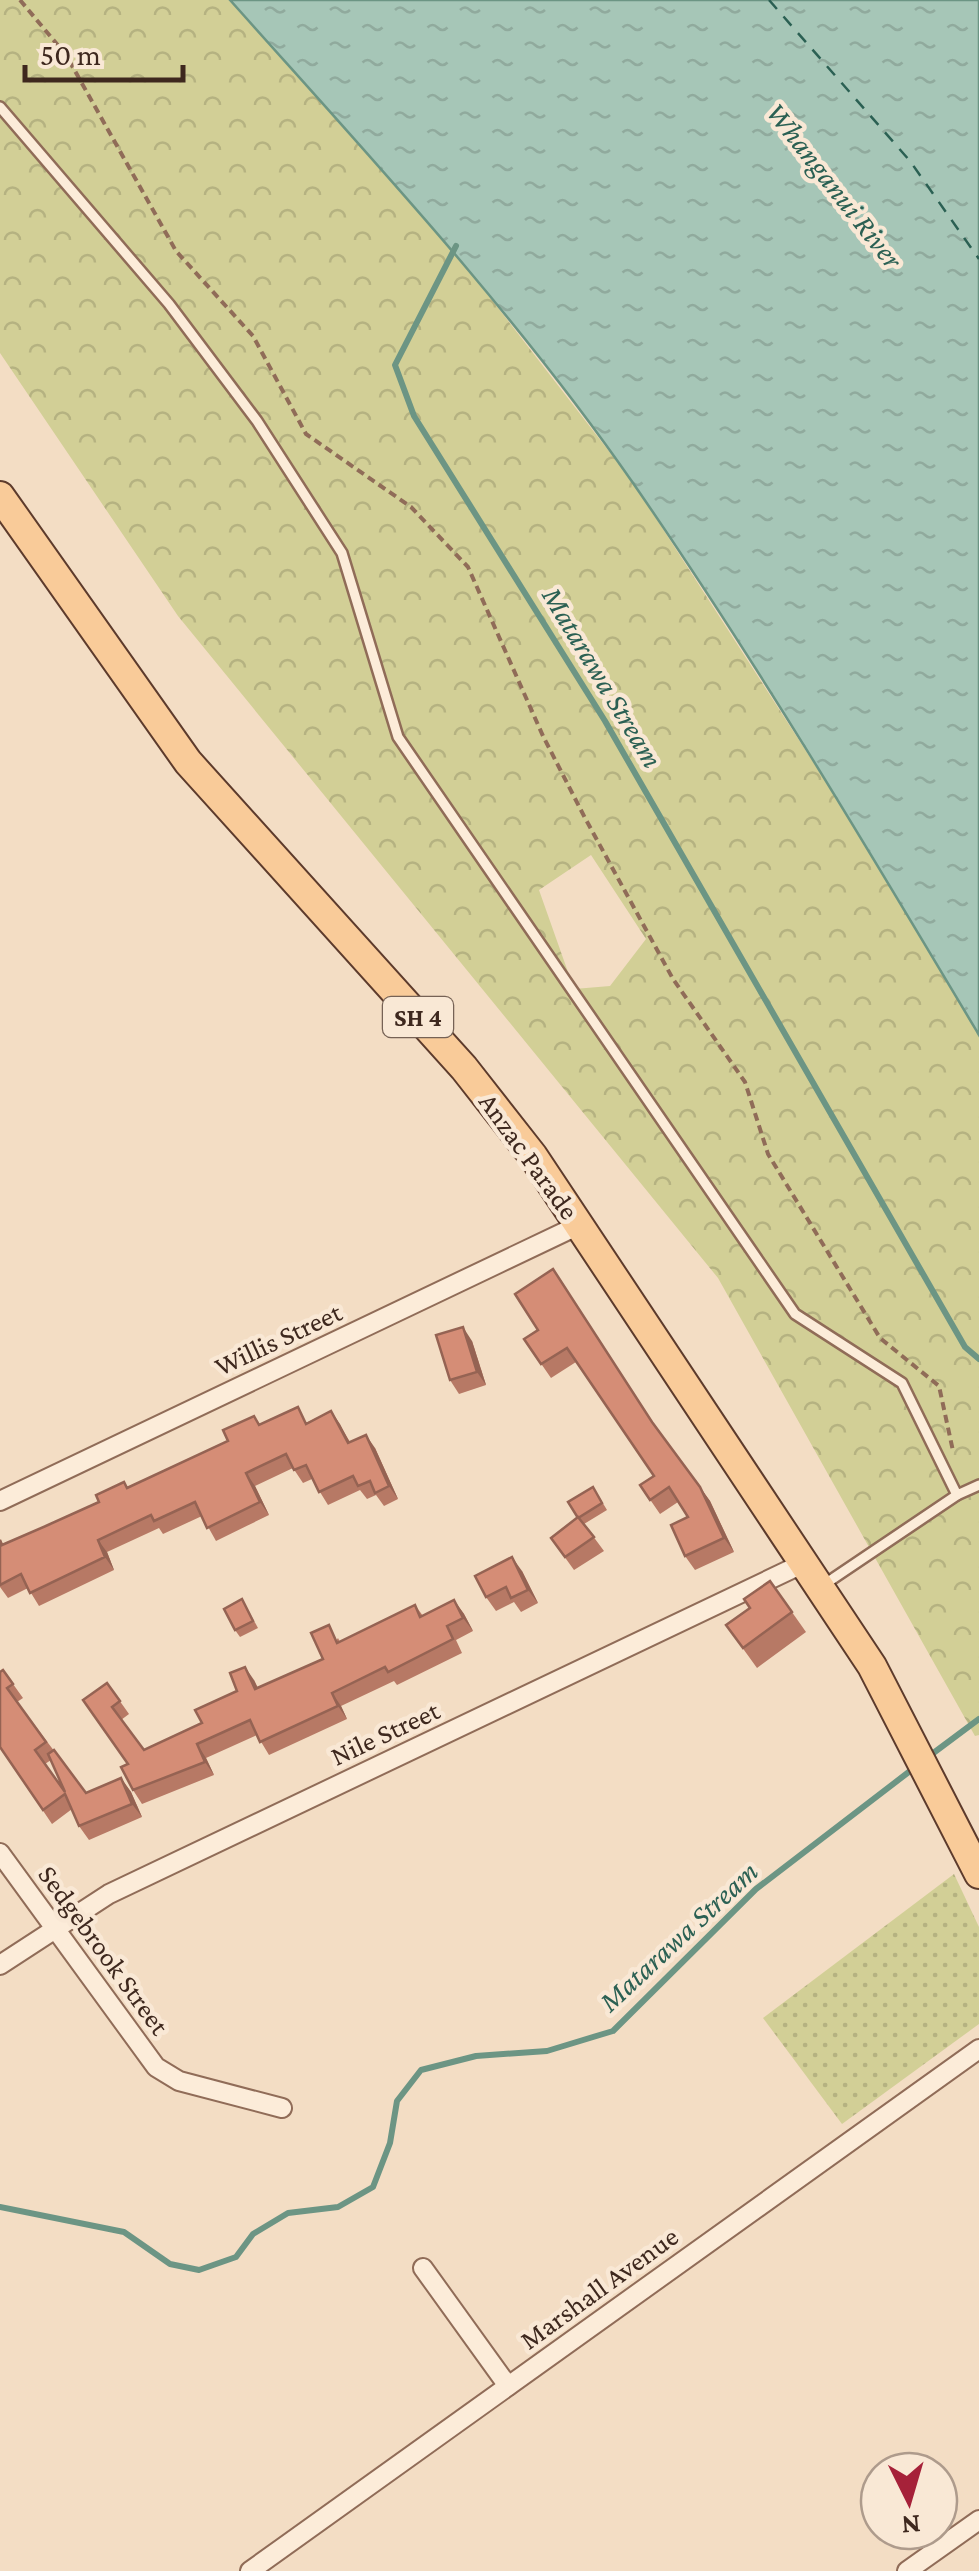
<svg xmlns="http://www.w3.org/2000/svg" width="979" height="2571" font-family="'Crimson Pro',serif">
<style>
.green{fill:url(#green-dots)}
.forest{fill:url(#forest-crowns);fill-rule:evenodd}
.water{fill:url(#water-ripples);stroke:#6c9584;stroke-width:2.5}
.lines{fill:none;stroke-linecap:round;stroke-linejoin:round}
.stream{stroke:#6c9584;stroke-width:6}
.ferry{stroke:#2b6053;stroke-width:2.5;stroke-dasharray:12 10;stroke-linecap:butt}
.service-casing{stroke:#906c58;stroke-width:14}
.minor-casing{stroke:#906c58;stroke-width:22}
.primary-casing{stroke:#5d3b2c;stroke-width:32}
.path{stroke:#906c58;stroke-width:4;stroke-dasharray:8 5;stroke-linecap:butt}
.service{stroke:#fcecd9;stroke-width:9}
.minor{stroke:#fcecd9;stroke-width:18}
.primary{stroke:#f9cb99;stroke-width:28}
.wall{fill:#b77965;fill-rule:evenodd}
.shaded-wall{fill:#956353}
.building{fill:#d58d76;stroke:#956353;stroke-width:2.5}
.labels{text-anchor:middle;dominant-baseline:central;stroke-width:9;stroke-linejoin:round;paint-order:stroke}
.shield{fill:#f9e8d5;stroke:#766255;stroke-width:2.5}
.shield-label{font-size:25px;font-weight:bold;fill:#3e281e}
.street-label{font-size:28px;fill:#3e281e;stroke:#f9e8d5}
.water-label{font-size:30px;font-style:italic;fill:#2b6053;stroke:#f9e8d5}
</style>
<defs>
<pattern id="green-dots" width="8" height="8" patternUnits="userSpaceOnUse" patternTransform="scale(2.5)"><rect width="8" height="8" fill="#d2cf96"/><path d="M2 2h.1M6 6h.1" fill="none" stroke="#b5b281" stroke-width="1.8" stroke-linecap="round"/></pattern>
<pattern id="forest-crowns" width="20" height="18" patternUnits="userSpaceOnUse" patternTransform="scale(2.5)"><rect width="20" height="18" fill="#d2cf96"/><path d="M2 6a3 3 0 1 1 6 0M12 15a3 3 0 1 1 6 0" fill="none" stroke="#b5b281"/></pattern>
<pattern id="water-ripples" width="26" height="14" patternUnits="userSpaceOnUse" patternTransform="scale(2.5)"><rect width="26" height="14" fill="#a6c6b7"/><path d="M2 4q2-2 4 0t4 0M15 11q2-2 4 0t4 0" fill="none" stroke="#90aa9d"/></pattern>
</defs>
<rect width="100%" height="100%" fill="#f3ddc4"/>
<polygon class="green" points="954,1874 979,1927 979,2024 842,2124 763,2018"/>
<path class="forest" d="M0,0H230L454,251L632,481L857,830L979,1035V1735L975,1736L718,1278L178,616L0,353ZM591,855L646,939L610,986L574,989L539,890Z"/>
<path class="water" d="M230,0H979V1035C868,849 756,661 633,483C513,310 369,156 230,0Z"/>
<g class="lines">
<g class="stream">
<polyline points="456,246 395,365 414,416 605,721 965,1347 979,1359"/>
<polyline points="928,1757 979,1719"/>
<polyline points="0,2207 124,2232 170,2264 199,2270 236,2257 253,2234 288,2213 338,2207 373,2187 390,2143 397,2101 421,2070 476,2056 547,2051 613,2031 756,1889 914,1768"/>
</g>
<polyline class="ferry" points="769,0 910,161 979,259"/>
<defs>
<g id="service">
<polyline points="0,107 169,304 257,421 342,553 398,737 795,1314 902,1383 957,1495 979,1485"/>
<polyline points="822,1586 957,1495"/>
</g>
<g id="minor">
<polyline points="0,1501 579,1225"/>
<polyline points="0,1853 156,2067 179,2081 282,2108"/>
<polyline points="0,1965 109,1894 802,1564"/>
<polyline points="423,2268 508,2386"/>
<polyline points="250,2571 979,2049"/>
<polyline points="907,2571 979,2520"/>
</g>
<polyline id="primary" points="0,496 188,762 464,1068 533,1156 872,1666 979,1874"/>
</defs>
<use href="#service" class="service-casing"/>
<use href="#minor" class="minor-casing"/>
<use href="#primary" class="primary-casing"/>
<polyline class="path" points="20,0 66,55 176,251 253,336 306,434 411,507 468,567 543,736 585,818 673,979 745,1082 768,1154 880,1338 939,1386 953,1451"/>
<use href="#service" class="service"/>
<use href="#minor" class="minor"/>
<use href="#primary" class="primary"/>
</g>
<g class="wall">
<polygon points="515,1294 658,1430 710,1501 734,1552 695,1570 685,1556 688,1517 678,1502 660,1514 640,1485 654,1476 576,1362 551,1378 524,1339 538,1330"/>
<polygon points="472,1341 486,1385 459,1394 450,1380"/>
<polygon points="331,1411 350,1442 375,1448 398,1499 384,1506 376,1495 367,1499 360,1490 328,1505 312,1479 303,1483 293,1468 255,1486 269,1515 216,1541 202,1516 163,1534 159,1528 107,1552 114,1570 39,1606 28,1588 8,1598 0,1587 0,1539 3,1544 48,1525 228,1441 254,1416 260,1424 308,1422"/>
<polygon points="593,1487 607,1510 584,1524 604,1551 574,1570 551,1538 578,1518"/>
<polygon points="522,1571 538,1603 521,1612 514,1602 496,1611 486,1597"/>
<polygon points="770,1581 806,1632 757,1668 726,1625 750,1608"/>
<polygon points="242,1599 258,1628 240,1637 235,1630"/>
<polygon points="454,1600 464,1614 473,1631 456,1640 462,1653 397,1685 394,1681 341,1706 347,1719 269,1755 257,1735 206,1758 214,1775 142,1804 133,1790 128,1764 83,1700 107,1683 129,1714 121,1720 144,1750 202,1723 237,1691 254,1680 258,1688 323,1659 338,1638 340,1642 415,1605 423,1616"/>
<path d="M3,1670L23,1698L17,1702L86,1793L121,1778L131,1792L142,1817L89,1840L79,1826L72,1809L52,1824L0,1747ZM51,1760L65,1792L45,1764Z"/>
</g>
<g class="shaded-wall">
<polygon points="463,1327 472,1341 486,1385 477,1372"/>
<polygon points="331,1411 340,1424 357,1456 348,1443"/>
<polygon points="366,1435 375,1448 398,1499 389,1486"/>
<polygon points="246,1473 255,1486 269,1515 260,1502"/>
<polygon points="700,1487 710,1501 734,1552 724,1538"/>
<polygon points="98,1540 107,1552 114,1570 105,1557"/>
<polygon points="512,1557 522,1571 538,1603 528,1590"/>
<polygon points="454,1600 464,1614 473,1631 463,1618"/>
<polygon points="245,1667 254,1680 264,1702 255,1689"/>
<polygon points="332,1693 341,1706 347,1719 338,1706"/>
<polygon points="197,1744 206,1758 214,1775 205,1762"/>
<polygon points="121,1778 131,1792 142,1817 132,1804"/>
</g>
<g class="building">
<polygon points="553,1269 652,1422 700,1487 724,1538 685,1556 671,1525 688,1517 669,1487 650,1500 640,1485 654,1476 567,1348 541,1364 524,1339 538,1330 515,1294"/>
<polygon points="463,1327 477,1372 450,1380 436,1335"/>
<polygon points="298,1407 306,1424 331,1411 348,1443 366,1435 389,1486 375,1493 370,1481 358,1486 353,1476 319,1492 306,1465 294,1470 286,1454 246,1473 260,1502 207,1528 195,1502 154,1521 151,1515 98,1540 105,1557 30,1593 21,1574 0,1585 0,1540 2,1545 48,1525 99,1502 96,1495 124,1482 127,1488 228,1441 223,1430 254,1416 259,1425"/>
<polygon points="593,1487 602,1503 578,1518 568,1502"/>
<polygon points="578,1517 594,1537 565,1557 551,1538"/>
<polygon points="512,1557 528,1590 511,1598 506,1587 486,1597 475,1576"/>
<polygon points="770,1581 792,1612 743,1648 726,1625 750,1608 744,1599"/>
<polygon points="242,1599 253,1621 235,1630 224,1609"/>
<polygon points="454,1600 463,1618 447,1626 453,1639 388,1672 385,1667 332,1693 338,1706 260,1742 250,1720 197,1744 205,1762 133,1790 121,1767 128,1764 83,1700 107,1683 120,1701 112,1707 144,1750 202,1723 195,1710 237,1691 230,1673 245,1667 255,1689 323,1659 311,1633 329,1625 337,1643 415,1605 420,1617"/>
<polygon points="3,1670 13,1684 7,1688 46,1742 35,1750 65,1792 48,1754 54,1750 86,1793 121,1778 132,1804 79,1826 65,1794 43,1810 0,1747 0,1672"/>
</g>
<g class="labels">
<rect class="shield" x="383" y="997" width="70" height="40" rx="8"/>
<g class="shield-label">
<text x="418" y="1017">SH 4</text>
</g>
<g class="street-label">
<text transform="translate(529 1156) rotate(54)">Anzac Parade</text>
<text transform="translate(278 1339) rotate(-25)">Willis Street</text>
<text transform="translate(385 1733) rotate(-25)">Nile Street</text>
<text transform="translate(104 1950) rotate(54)">Sedgebrook Street</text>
<text transform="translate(599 2288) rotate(-36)">Marshall Avenue</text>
</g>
<g class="water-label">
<text transform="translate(835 185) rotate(52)">Whanganui River</text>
<text transform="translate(603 677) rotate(59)">Matarawa Stream</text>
<text transform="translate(678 1936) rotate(-43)">Matarawa Stream</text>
</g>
</g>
<g transform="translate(909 2501) rotate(175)"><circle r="48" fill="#f9e8d5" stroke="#ae9b8c" stroke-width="2.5"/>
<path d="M0-8L18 38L0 25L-18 38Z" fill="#a62139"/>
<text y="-15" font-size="28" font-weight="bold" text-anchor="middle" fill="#3e281e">N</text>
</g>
<path d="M25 65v15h158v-15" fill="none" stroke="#3e281e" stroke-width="5"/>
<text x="40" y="65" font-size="30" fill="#3e281e" stroke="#f9e8d5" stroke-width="8" paint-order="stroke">50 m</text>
</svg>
